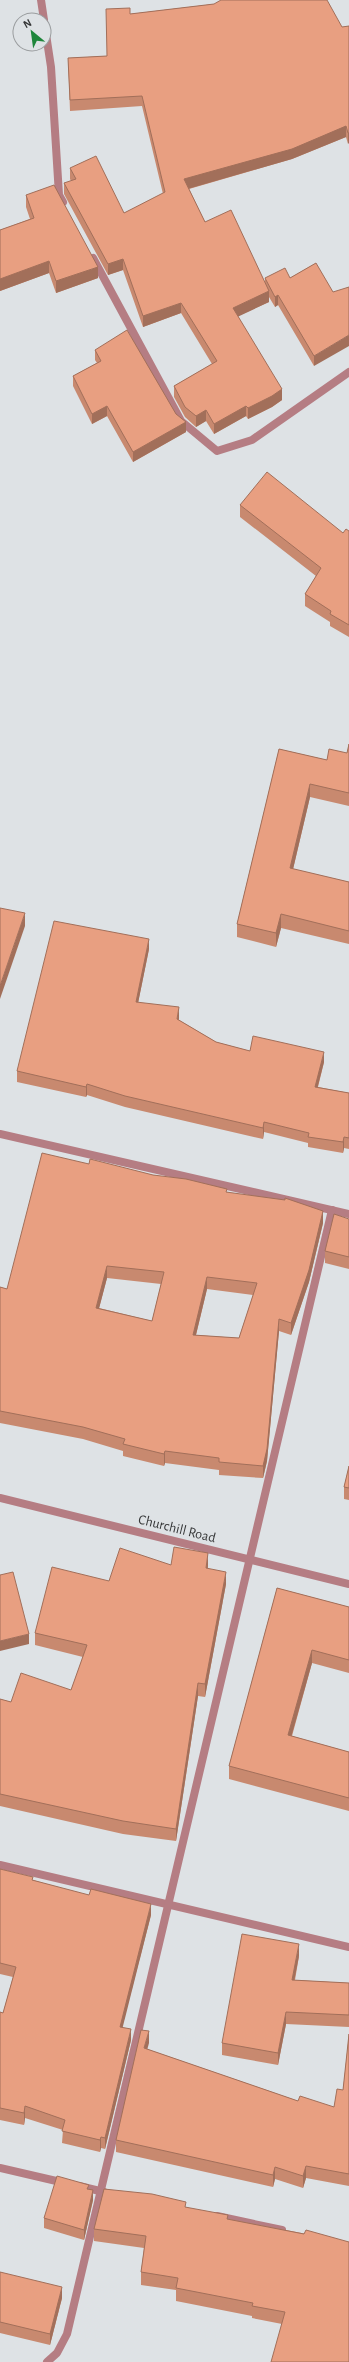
<svg xmlns="http://www.w3.org/2000/svg" width="349" height="2362" font-family="'Alegreya Sans',sans-serif">
<style>
.lines{fill:none;stroke-linecap:round;stroke-linejoin:round}
.service{stroke:#b57d83;stroke-width:8}
.minor{stroke:#b57d83;stroke-width:8}
.tertiary{stroke:#b57d83;stroke-width:8}
.wall{fill:#c8896f;fill-rule:evenodd}
.shaded-wall{fill:#a26f5a}
.building{fill:#e89f81;stroke:#a26f5a;fill-rule:evenodd}
.labels{text-anchor:middle;dominant-baseline:central;stroke-width:3;stroke-linejoin:round;paint-order:stroke}
.street-label{font-size:14px;fill:#353637;stroke:#dee2e5}
</style>
<rect width="100%" height="100%" fill="#dee2e5"/>
<g class="lines">
<g class="service">
<polyline points="41,0 44,20"/>
<polyline points="44,21 51,67 59,195 63,202"/>
<polyline points="93,258 181,421 217,451 252,440 349,372"/>
</g>
<g class="minor">
<polyline points="0,1134 349,1214"/>
<polyline points="0,1865 349,1947"/>
<polyline points="0,2168 65,2183"/>
<polyline points="79,2186 104,2192"/>
<polyline points="217,2216 282,2230"/>
<polyline points="47,2362 57,2353 67,2334 332,1210"/>
</g>
<polyline class="tertiary" points="0,1498 349,1584"/>
</g>
<g class="wall">
<polygon points="214,4 342,27 349,26 348,144 346,137 292,159 189,189 205,222 265,282 265,278 290,278 316,263 314,366 278,305 275,307 269,297 269,302 238,316 282,400 272,407 248,419 246,416 214,434 206,421 196,427 185,417 174,397 174,386 212,364 181,313 143,327 123,270 108,275 64,194 64,183 71,181 70,179 70,168 124,213 163,194 142,106 70,111 68,58 107,56 130,14"/>
<polygon points="26,195 98,278 56,293 49,273 0,291 0,230 30,219 26,207"/>
<polygon points="95,350 186,432 133,462 107,416 92,424 73,386 73,376 97,363 95,360"/>
<polygon points="240,505 343,533 349,531 349,637 330,626 330,622 305,606 305,594 316,576 240,517"/>
<polygon points="349,744 349,806 310,797 293,869 349,882 349,944 281,928 276,947 237,937 237,924 279,749 327,760 347,753"/>
<polygon points="149,949 138,1003 179,1018 179,1020 216,1042 250,1051 324,1062 318,1087 349,1093 349,1149 344,1148 343,1153 308,1147 308,1143 264,1132 263,1139 125,1107 87,1095 86,1097 17,1082 17,1071"/>
<path d="M89,1164L153,1175L227,1192L323,1223L309,1282L291,1335L279,1331L267,1461L263,1478L219,1475V1470L165,1463L164,1466L123,1456V1451L83,1439L0,1423V1287L7,1289ZM107,1278L161,1284L152,1321L99,1308ZM207,1289L253,1295L239,1338L196,1335Z"/>
<polygon points="349,1219 349,1269 325,1263 325,1251"/>
<polygon points="349,1466 349,1500 344,1499 344,1487"/>
<polygon points="171,1565 208,1565 208,1568 226,1584 205,1697 198,1696 176,1841 123,1834 0,1806 0,1699 11,1702 71,1690 83,1657 35,1645 35,1633 109,1581"/>
<polygon points="277,1588 349,1607 349,1673 312,1663 292,1736 349,1752 349,1811 229,1779 229,1766"/>
<polygon points="0,1869 33,1880 151,1915 122,2027 131,2040 105,2149 101,2148 100,2152 62,2143 63,2130 25,2118 24,2125 0,2120 0,2012 3,2013 13,1977 0,1974"/>
<polygon points="299,1956 295,1980 349,1983 349,2027 286,2024 278,2065 222,2055 222,2043"/>
<polygon points="349,2034 349,2186 306,2178 303,2188 275,2179 273,2187 116,2152 116,2140 149,2043 147,2049 298,2101 334,2107 343,2090"/>
<polygon points="89,2189 93,2200 84,2240 44,2228 44,2218"/>
<polygon points="186,2207 228,2219 349,2242 282,2324 252,2318 252,2316 176,2301 176,2290 141,2285 141,2272 144,2248 94,2241 94,2229"/>
<polygon points="0,2272 62,2298 50,2345 0,2333"/>
</g>
<g class="shaded-wall">
<polygon points="346,126 346,137 292,159 184,190 184,179"/>
<polygon points="348,133 349,133 349,143 348,144"/>
<polygon points="123,259 123,270 108,275 108,264"/>
<polygon points="49,261 49,273 0,291 0,279"/>
<polygon points="98,267 98,278 56,293 56,281"/>
<polygon points="269,291 269,302 233,319 233,308"/>
<polygon points="278,295 278,305 275,307 275,297"/>
<polygon points="181,303 181,313 143,327 143,316"/>
<polygon points="349,335 349,346 314,366 314,356"/>
<polygon points="282,389 282,400 272,407 248,419 248,408"/>
<polygon points="107,406 107,416 92,424 92,414"/>
<polygon points="246,406 246,416 214,434 214,424"/>
<polygon points="206,410 206,421 196,427 196,416"/>
<polygon points="186,422 186,432 133,462 133,452"/>
<polygon points="310,784 310,797 290,882 290,868"/>
<polygon points="25,913 25,926 0,999 0,986"/>
<polygon points="281,914 281,928 276,947 276,933"/>
<polygon points="149,939 149,949 136,1013 136,1002"/>
<polygon points="179,1007 179,1018 177,1029 177,1019"/>
<polygon points="324,1052 324,1062 315,1097 315,1087"/>
<polygon points="87,1084 87,1095 86,1097 86,1087"/>
<polygon points="264,1122 264,1132 263,1139 263,1128"/>
<polygon points="344,1137 344,1148 343,1153 343,1142"/>
<polygon points="323,1211 323,1223 309,1282 291,1335 291,1323"/>
<polygon points="107,1266 107,1278 96,1320 96,1308"/>
<polygon points="207,1277 207,1289 193,1347 193,1335"/>
<polygon points="279,1319 279,1331 267,1461 263,1478 263,1466"/>
<polygon points="165,1451 165,1463 164,1466 164,1454"/>
<polygon points="208,1553 208,1565 206,1580 206,1568"/>
<polygon points="226,1572 226,1584 205,1697 205,1684"/>
<polygon points="29,1634 29,1644 0,1651 0,1641"/>
<polygon points="312,1650 312,1663 288,1748 288,1735"/>
<polygon points="198,1683 198,1696 176,1841 176,1829"/>
<polygon points="151,1904 151,1915 120,2038 120,2027"/>
<polygon points="299,1944 299,1956 292,1992 292,1980"/>
<polygon points="286,2012 286,2024 278,2065 278,2053"/>
<polygon points="131,2029 131,2040 105,2149 105,2138"/>
<polygon points="149,2031 149,2043 144,2061 144,2048"/>
<polygon points="25,2106 25,2118 24,2125 24,2113"/>
<polygon points="101,2137 101,2148 100,2152 100,2140"/>
<polygon points="306,2166 306,2178 303,2188 303,2176"/>
<polygon points="275,2167 275,2179 273,2187 273,2175"/>
<polygon points="93,2190 93,2200 84,2240 84,2230"/>
<polygon points="62,2287 62,2298 50,2345 50,2334"/>
</g>
<g class="building">
<polygon points="221,0 327,0 342,27 349,26 349,133 348,133 346,126 292,149 184,179 205,222 231,210 269,291 233,308 282,389 272,396 248,408 246,406 214,424 206,410 196,416 185,407 174,386 217,361 181,303 143,316 123,259 108,264 64,183 76,179 70,168 96,156 124,213 165,192 142,96 70,100 68,58 107,56 106,9 130,8 130,14 214,4"/>
<polygon points="54,185 98,267 56,281 49,261 0,279 0,230 34,218 26,195"/>
<polygon points="316,263 333,292 349,287 349,335 314,356 278,295 275,297 265,278 285,268 290,278"/>
<polygon points="127,330 176,414 186,422 133,452 107,406 92,414 73,376 101,361 95,350"/>
<polygon points="267,472 343,533 346,529 349,531 349,625 330,614 331,611 305,594 321,568 240,505"/>
<polygon points="349,744 349,793 310,784 290,868 349,882 349,931 281,914 276,933 237,924 279,749 327,760 329,749 347,753"/>
<polygon points="0,908 25,913 0,986"/>
<polygon points="54,921 149,939 136,1002 179,1007 177,1019 216,1042 250,1051 253,1036 324,1052 315,1087 349,1093 349,1138 344,1137 343,1142 308,1137 309,1133 264,1122 263,1128 125,1096 87,1084 86,1087 17,1071"/>
<path d="M42,1153L89,1164L90,1159L153,1175L186,1179L227,1189L226,1192L285,1200V1198L323,1211L309,1270L291,1323L279,1319L267,1449L263,1466L219,1462V1458L165,1451L164,1454L123,1444L125,1439L83,1427L0,1411V1287L7,1289ZM107,1266L164,1272L152,1321L96,1308ZM207,1277L257,1283L239,1338L193,1335Z"/>
<polygon points="334,1214 349,1219 349,1257 325,1251"/>
<polygon points="349,1466 349,1488 344,1487"/>
<polygon points="174,1547 208,1553 206,1568 226,1572 205,1684 198,1683 176,1829 123,1821 0,1794 0,1699 11,1702 21,1673 71,1690 87,1645 35,1633 52,1567 109,1581 120,1548 171,1565"/>
<polygon points="13,1572 29,1634 0,1641 0,1575"/>
<polygon points="277,1588 349,1607 349,1660 312,1650 288,1735 349,1752 349,1798 229,1766"/>
<polygon points="0,1869 33,1877 32,1880 89,1895 91,1889 151,1904 120,2027 131,2029 105,2138 101,2137 100,2140 62,2131 65,2120 25,2106 24,2113 0,2108 0,2012 3,2013 16,1967 0,1963"/>
<polygon points="242,1934 299,1944 292,1980 349,1983 349,2015 286,2012 278,2053 222,2043"/>
<polygon points="141,2030 149,2031 144,2048 298,2101 300,2096 334,2107 337,2089 343,2090 349,2034 349,2174 306,2166 303,2176 275,2167 273,2175 116,2140"/>
<polygon points="57,2176 89,2185 87,2189 93,2190 84,2230 44,2218"/>
<polygon points="104,2189 152,2194 186,2202 185,2207 228,2215 227,2219 304,2234 306,2230 349,2242 349,2362 271,2362 285,2312 252,2306 253,2303 176,2288 178,2278 141,2272 146,2236 94,2229"/>
<polygon points="0,2272 62,2287 50,2334 0,2322"/>
</g>
<g class="labels">
<g class="street-label">
<text transform="translate(177 1529) rotate(14)">Churchill Road</text>
</g>
</g>
<g transform="translate(32 32) rotate(331)"><circle r="19" fill="#dee2e5" stroke="#9a9d9f"/>
<path d="M0-3L7 15L0 10L-7 15Z" fill="#1e863b"/>
<text y="-6" font-size="11" font-weight="bold" text-anchor="middle" fill="#353637">N</text>
</g>
</svg>
